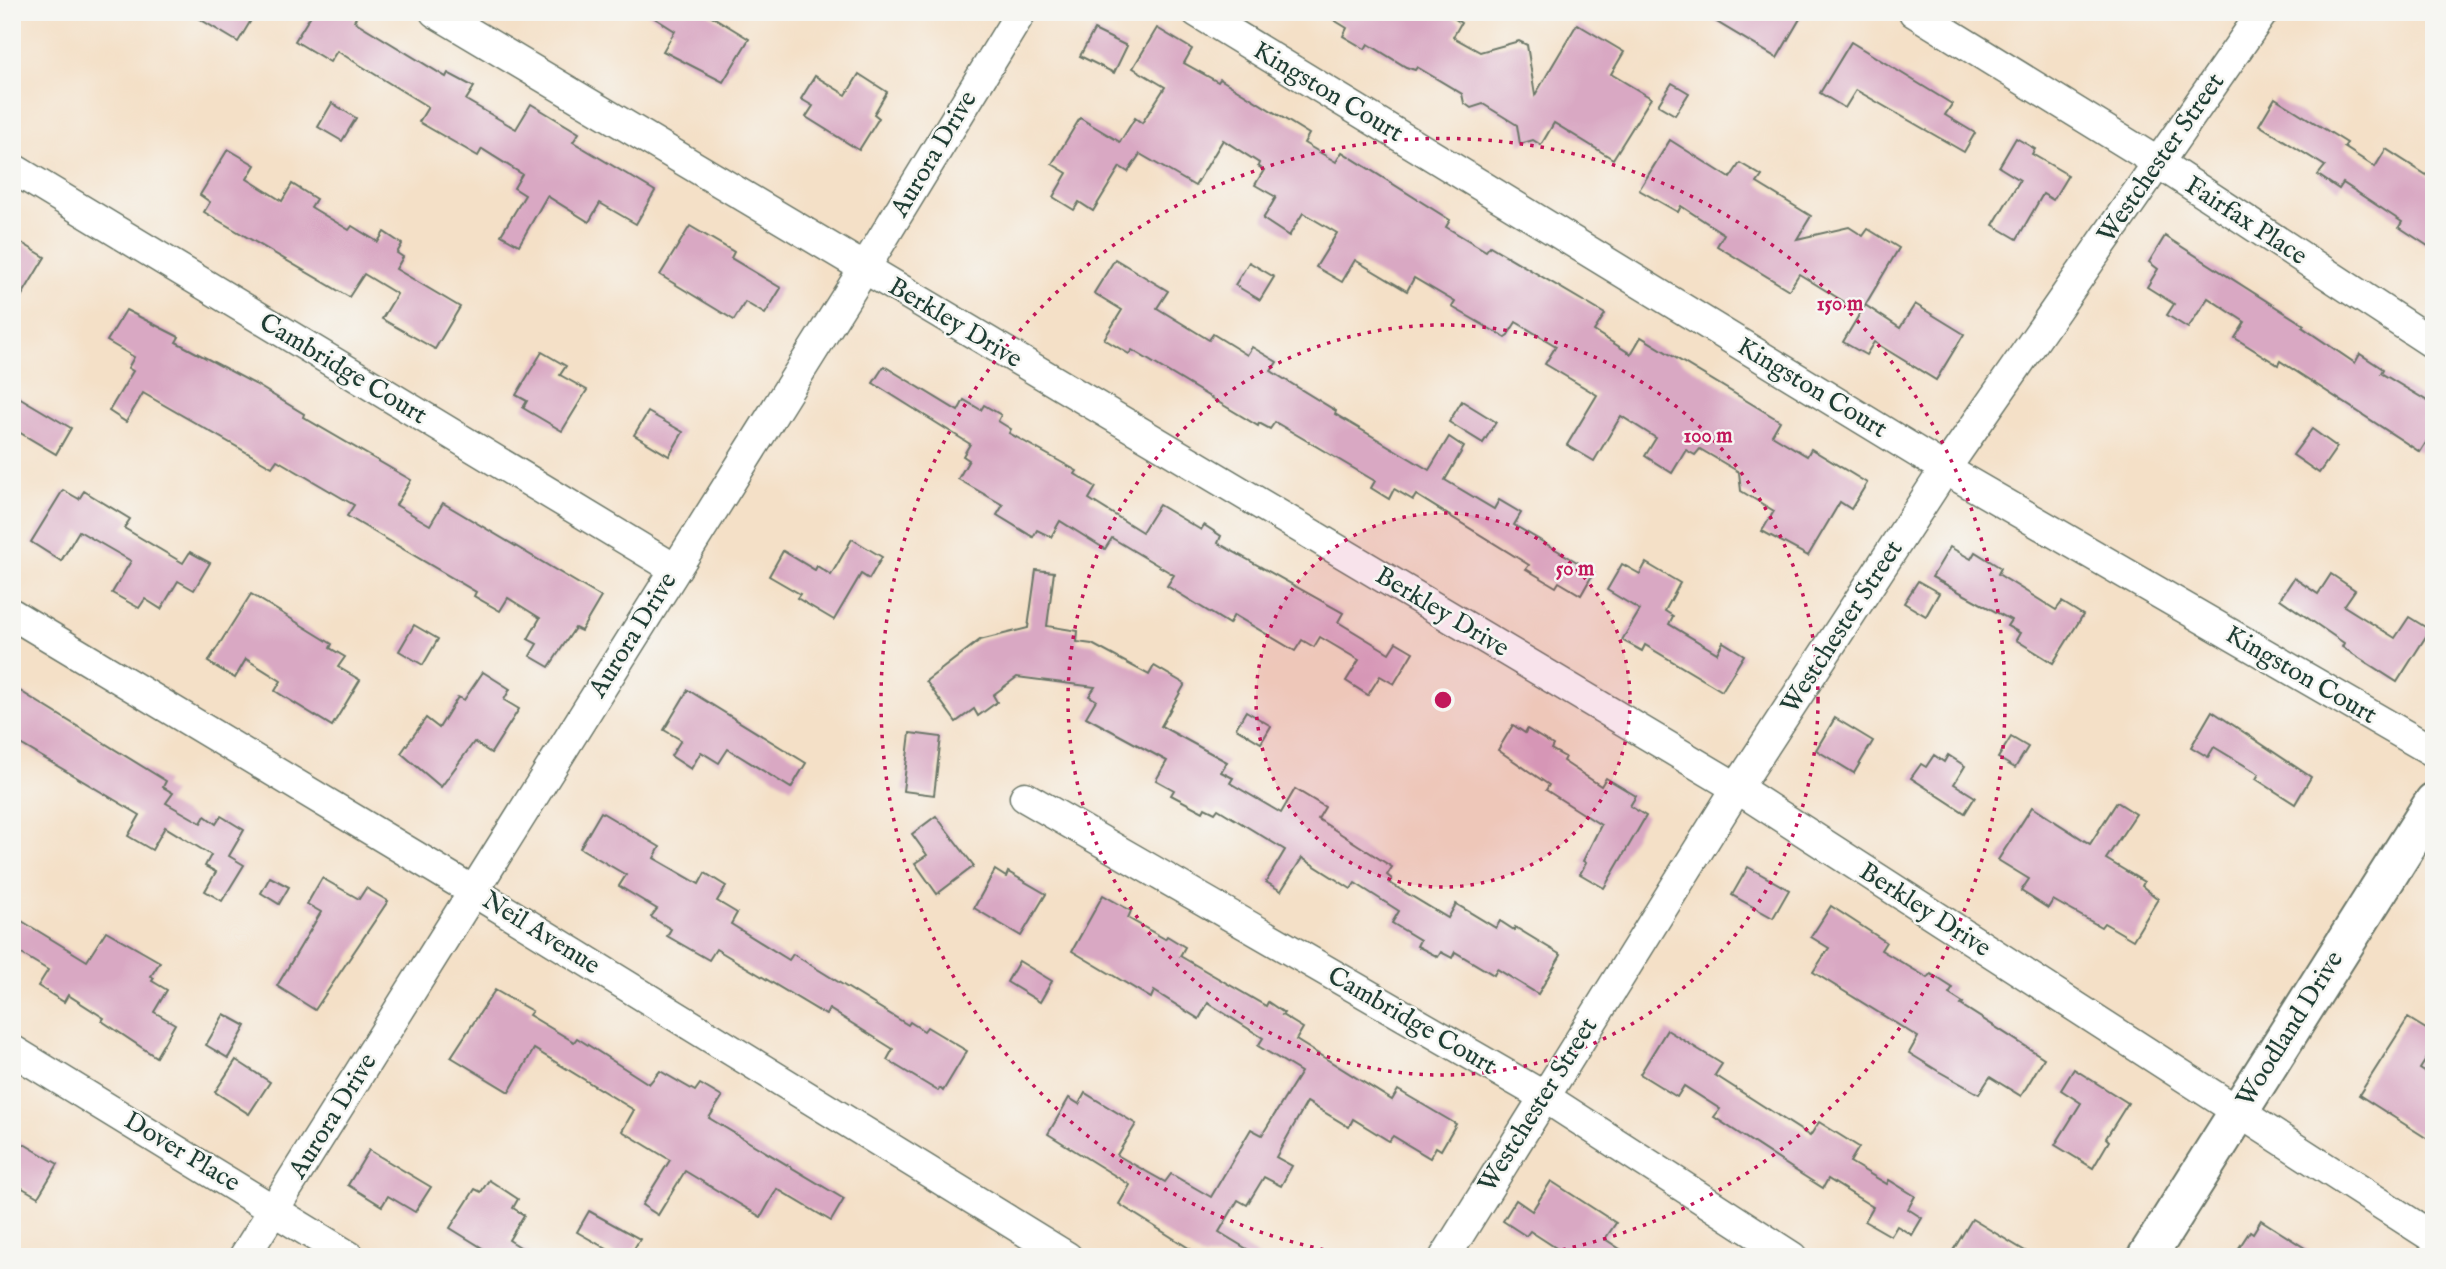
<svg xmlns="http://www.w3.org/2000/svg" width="2446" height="1269" font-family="'IM FELL English',serif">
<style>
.building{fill:#d9a8c3}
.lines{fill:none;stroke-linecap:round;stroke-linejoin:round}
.minor-casing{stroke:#6a7667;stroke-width:33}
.major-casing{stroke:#6a7667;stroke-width:42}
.minor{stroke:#fff;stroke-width:30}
.major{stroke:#fff;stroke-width:38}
.ring{fill:none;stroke:#c2185b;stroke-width:3.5;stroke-dasharray:3.5 7}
.labels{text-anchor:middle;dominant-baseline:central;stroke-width:5;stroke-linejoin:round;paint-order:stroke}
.street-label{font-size:26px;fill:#1f3d34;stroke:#f6f6f2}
.centre{fill:#c2185b;stroke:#f6f6f2;stroke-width:3.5}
.ring-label{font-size:21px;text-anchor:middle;font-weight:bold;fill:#c2185b;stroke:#f6f6f2;stroke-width:5;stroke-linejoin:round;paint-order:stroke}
</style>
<rect width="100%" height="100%" fill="#f6f6f2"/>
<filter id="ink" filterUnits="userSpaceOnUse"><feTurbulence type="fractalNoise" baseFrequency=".0143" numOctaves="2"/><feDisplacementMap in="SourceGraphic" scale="14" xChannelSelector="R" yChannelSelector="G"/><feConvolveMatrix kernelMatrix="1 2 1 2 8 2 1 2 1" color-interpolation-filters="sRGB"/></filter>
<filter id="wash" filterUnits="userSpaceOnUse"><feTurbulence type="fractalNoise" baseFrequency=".00686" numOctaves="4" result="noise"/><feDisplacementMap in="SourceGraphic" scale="28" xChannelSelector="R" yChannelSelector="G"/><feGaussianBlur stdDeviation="1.57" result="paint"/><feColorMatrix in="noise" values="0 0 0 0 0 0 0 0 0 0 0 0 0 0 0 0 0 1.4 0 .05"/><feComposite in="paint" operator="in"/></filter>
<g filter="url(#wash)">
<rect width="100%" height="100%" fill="#f4e0c7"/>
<g id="blocks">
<g class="building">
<polygon points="188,12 256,12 238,42"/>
<polygon points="313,12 359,12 354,21 446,77 448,73 474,87 466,100 516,129 531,104 579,133 573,142 655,191 636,224 600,203 589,222 547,196 519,245 501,235 525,195 514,188 522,174 482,149 478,156 419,122 428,107 337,51 330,62 295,41"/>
<polygon points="645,12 705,12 749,39 723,82 663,51 675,31"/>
<polygon points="1321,12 1445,12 1461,23 1453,37 1480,52 1519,41 1527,45 1535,95 1577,24 1624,52 1611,74 1651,98 1613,159 1554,123 1541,145 1533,140 1520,144 1517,125 1483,104 1471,108 1464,103 1462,94 1417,67 1415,70 1406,67 1368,44 1365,49 1343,36 1347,28"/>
<polygon points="1700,12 1804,12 1777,58"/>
<polygon points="1157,28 1192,49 1184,63 1218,82 1220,79 1309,134 1304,143 1336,162 1342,152 1450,220 1446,227 1486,251 1490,246 1605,314 1594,331 1631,354 1641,337 1780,421 1772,435 1807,456 1811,449 1867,483 1851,509 1840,502 1808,556 1762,531 1774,511 1741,491 1739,472 1700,449 1695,455 1686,450 1672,473 1645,456 1656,438 1621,416 1594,461 1567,445 1597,395 1545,364 1556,346 1516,322 1506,338 1452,307 1455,302 1414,278 1407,291 1355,260 1342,282 1316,267 1337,233 1303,213 1289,236 1263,219 1276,197 1255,185 1264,170 1258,166 1259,163 1223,140 1195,186 1140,154 1128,172 1120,167 1093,211 1079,202 1074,210 1053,197 1067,173 1052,164 1080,118 1120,142 1135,118 1142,123 1165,87 1133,68"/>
<polygon points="1094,30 1127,46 1114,73 1080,56"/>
<polygon points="1851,42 1952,104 1945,115 1975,133 1964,152 1856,90 1845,108 1820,93"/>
<polygon points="859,74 887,92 874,114 879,118 859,150 806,117 813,106 801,99 815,76 846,95"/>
<polygon points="1672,83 1689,93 1675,115 1658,105"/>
<polygon points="2275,98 2347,143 2344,147 2375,167 2386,149 2434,180 2434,250 2399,227 2402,222 2343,183 2339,189 2318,175 2325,166 2259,125"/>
<polygon points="332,103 356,118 342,141 318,127"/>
<polygon points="2016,138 2035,149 2032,154 2068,175 2053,200 2043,194 2017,239 1993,225 2020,180 1999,167"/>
<polygon points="1670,140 1730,178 1740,163 1762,176 1757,183 1811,216 1797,239 1849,227 1863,236 1868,229 1899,248 1861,312 1799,274 1789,290 1717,246 1724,234 1681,206 1678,212 1639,190"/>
<polygon points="228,149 255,165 247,179 282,201 292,184 316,199 311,207 349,230 352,226 378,242 384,232 402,244 397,253 403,257 396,269 460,307 435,349 382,319 397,294 364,274 349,297 204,212 210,202 200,195"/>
<polygon points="690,226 734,252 731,258 781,288 765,314 745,302 734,320 660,275"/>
<polygon points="2165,236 2304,325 2302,327 2355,363 2360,354 2383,369 2381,373 2434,405 2434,430 2420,452 2280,361 2278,365 2235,338 2245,322 2208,298 2188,328 2167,315 2174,304 2147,287 2158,269 2149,262"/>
<polygon points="12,237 45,257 12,312"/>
<polygon points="1115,259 1168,291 1157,308 1209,340 1213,334 1247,355 1252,347 1277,362 1271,371 1336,411 1335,414 1429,470 1449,437 1464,447 1445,480 1494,509 1499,500 1521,513 1514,525 1594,572 1581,595 1559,582 1556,587 1526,569 1529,565 1416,495 1413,500 1394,489 1389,499 1371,488 1375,481 1275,422 1270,429 1259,423 1258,426 1132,350 1129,354 1104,339 1122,310 1094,293"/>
<polygon points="1249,262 1274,277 1260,300 1235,285"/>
<polygon points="1915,304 1964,334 1936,380 1874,342 1866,355 1843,342 1865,305 1900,328"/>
<polygon points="126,310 179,337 176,342 255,384 304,414 303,417 411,480 396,505 430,525 443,503 601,597 581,631 575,628 549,667 530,656 537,644 528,639 540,618 508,598 500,611 474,596 476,592 347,516 354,505 277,460 272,467 143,393 126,422 109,411 133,371 128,368 134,357 107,341"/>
<polygon points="542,352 566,366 560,375 587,390 562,431 523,408 527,401 516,395"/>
<polygon points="884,366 958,411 964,400 981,410 984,405 1001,415 998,421 1011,429 1009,433 1077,471 1075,474 1096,487 1089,499 1142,532 1159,505 1201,530 1204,525 1221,536 1218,543 1343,613 1338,622 1389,653 1396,642 1413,652 1394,684 1380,676 1368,695 1346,681 1359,660 1320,637 1314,647 1302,640 1295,651 1234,615 1229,624 1167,586 1174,575 1112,538 1105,549 1060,521 1051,537 1037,530 1033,537 997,515 1003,505 958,479 969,460 963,456 970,444 873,383"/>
<polygon points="12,393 71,428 56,454 12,428"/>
<polygon points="1462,401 1496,422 1483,443 1449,422"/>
<polygon points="648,412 683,432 669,456 634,435"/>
<polygon points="2312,429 2337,447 2319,473 2293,455"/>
<polygon points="63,490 79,499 84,491 130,519 124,528 183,563 190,552 210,563 194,590 178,581 161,609 145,599 139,608 112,593 131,561 79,531 61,561 31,542"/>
<polygon points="852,539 882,557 869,579 861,574 834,620 797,598 800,594 769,576 783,551 815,570 817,566 831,575"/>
<polygon points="1950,547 1971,559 1975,552 2001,568 1998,574 2056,610 2062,602 2083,615 2053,663 2016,640 2020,633 2007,626 2011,620 1932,577"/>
<polygon points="1646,563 1680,583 1665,611 1673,616 1669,624 1717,653 1723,642 1744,655 1722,691 1645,645 1642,651 1622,640 1640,610 1607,590 1622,564 1640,574"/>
<polygon points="1036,570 1054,572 1047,626 1078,631 1077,642 1092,644 1149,675 1154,666 1185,684 1161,726 1227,762 1221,772 1233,778 1230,783 1281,813 1295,789 1325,807 1318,819 1392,867 1387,875 1392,879 1390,883 1448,918 1456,904 1496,928 1500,921 1514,930 1515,927 1561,955 1538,994 1497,969 1494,975 1455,952 1452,958 1441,952 1438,957 1417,946 1420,940 1392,923 1399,911 1355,883 1351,889 1302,858 1281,891 1266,882 1285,850 1218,809 1215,813 1205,808 1203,812 1171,795 1174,790 1156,780 1167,761 1086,717 1096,700 1089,696 1095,687 1017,677 993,695 997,702 978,716 974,709 956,722 926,681 980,640 1028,628"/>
<polygon points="2331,574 2355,590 2344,606 2395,638 2409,617 2430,630 2397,682 2342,647 2344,643 2280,599 2294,578 2318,594"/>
<polygon points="1918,581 1939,593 1926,616 1904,603"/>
<polygon points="251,594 332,644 330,648 345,657 338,667 360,680 332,726 275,691 281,681 246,659 235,678 208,662"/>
<polygon points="414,625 438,639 423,665 399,651"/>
<polygon points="483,672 510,689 504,700 519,709 491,753 474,742 441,787 401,753 426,718 439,728 458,697 464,700"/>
<polygon points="12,686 166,781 163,787 173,793 166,803 201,823 205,816 216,824 221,816 244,830 229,856 244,865 222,901 205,891 216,872 205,866 211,855 165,827 152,850 128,836 140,815 12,739"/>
<polygon points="688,690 806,763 791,788 728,749 719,763 701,752 691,769 671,756 681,740 664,730"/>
<polygon points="1246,711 1271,726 1261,743 1236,728"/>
<polygon points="2212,711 2311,777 2295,804 2256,779 2259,774 2214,747 2208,757 2191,747"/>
<polygon points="1835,718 1873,741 1854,773 1816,750"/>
<polygon points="1513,725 1525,733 1527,729 1553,745 1551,749 1565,757 1563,761 1601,786 1606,778 1636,796 1630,806 1646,816 1604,888 1580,874 1586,863 1583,861 1601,825 1546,790 1549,785 1498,750"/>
<polygon points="910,733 941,737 934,795 903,791"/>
<polygon points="2011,737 2028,747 2015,768 1998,758"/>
<polygon points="1934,755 1944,762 1948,755 1965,766 1954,784 1975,797 1965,813 1911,778 1921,764 1926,767"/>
<polygon points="2117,802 2136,814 2106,859 2144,882 2142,886 2158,899 2133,940 2104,923 2101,927 2053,900 2048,908 2021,891 2029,879 1998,860 2032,807 2090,844"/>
<polygon points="601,812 660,847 654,858 699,884 705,873 726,886 717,901 737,913 731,924 789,960 793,954 908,1025 910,1022 924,1031 927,1027 967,1051 943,1091 940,1088 938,1091 887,1060 893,1049 829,1009 826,1015 716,949 709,960 667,936 671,929 651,917 657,909 619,886 626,875 580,848"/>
<polygon points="936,816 974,866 937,894 915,863 927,855 912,834"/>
<polygon points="1748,867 1789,890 1773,918 1732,895"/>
<polygon points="995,870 1006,877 1008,872 1046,894 1021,936 974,908"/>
<polygon points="270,877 289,887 279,904 261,893"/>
<polygon points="322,878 359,899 366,888 388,901 315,1010 277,986 321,912 307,904"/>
<polygon points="1103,895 1131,911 1128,918 1165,939 1167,936 1185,947 1180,956 1266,1006 1268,1002 1284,1013 1282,1015 1303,1028 1296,1040 1392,1100 1398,1090 1456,1124 1441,1150 1436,1147 1430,1158 1393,1136 1389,1141 1353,1119 1349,1127 1307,1102 1276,1157 1292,1166 1281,1186 1264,1177 1247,1205 1238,1200 1219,1232 1260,1257 1203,1257 1119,1204 1130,1185 1048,1134 1069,1098 1079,1104 1085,1093 1136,1124 1117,1155 1165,1182 1171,1174 1211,1197 1251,1129 1262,1135 1301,1072 1258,1046 1263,1038 1208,1003 1199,1019 1154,991 1151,998 1072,951"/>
<polygon points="1831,906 1886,942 1881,950 1928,978 1931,974 1953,988 1949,994 1963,1003 1961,1005 2044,1058 2021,1096 1990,1077 1979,1094 1938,1071 1909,1053 1918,1037 1813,972 1829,948 1811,937"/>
<polygon points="12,915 87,961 106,931 160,962 151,976 154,978 152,981 167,990 154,1012 175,1024 156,1057 102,1021 104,1018 68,995 64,1002 38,986 48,970 12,948"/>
<polygon points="1019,961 1052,981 1040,1002 1007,982"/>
<polygon points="495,990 532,1011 529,1015 574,1042 577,1038 649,1084 660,1071 695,1091 700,1084 722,1097 709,1118 844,1199 831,1221 777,1189 761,1217 685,1171 658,1215 642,1205 670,1160 622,1131 634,1110 534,1049 509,1092 451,1057"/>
<polygon points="224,1014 246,1026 228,1058 206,1045"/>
<polygon points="2408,1018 2434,1034 2434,1047 2420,1069 2434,1078 2434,1143 2359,1095"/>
<polygon points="1667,1030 1722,1064 1715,1075 1810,1136 1819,1122 1859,1147 1850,1162 1887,1184 1889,1180 1915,1196 1908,1209 1922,1218 1912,1235 1897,1226 1891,1236 1865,1221 1873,1207 1828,1179 1823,1188 1804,1176 1714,1117 1720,1109 1684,1086 1677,1097 1640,1074"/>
<polygon points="236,1060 270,1082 249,1114 215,1092"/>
<polygon points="2074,1069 2128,1103 2106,1138 2109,1141 2093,1168 2055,1145 2081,1103 2061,1090"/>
<polygon points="12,1137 58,1164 38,1197 12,1182"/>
<polygon points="369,1150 431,1187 415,1212 388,1196 382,1206 348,1185"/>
<polygon points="489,1180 518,1199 513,1208 524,1215 509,1240 536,1257 497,1257 450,1228 475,1189 481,1192"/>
<polygon points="1551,1181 1616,1223 1605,1239 1632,1257 1570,1257 1530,1231 1526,1236 1503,1221 1516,1200 1532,1211"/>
<polygon points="589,1211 640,1239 629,1257 621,1257 577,1232"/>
<polygon points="1972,1219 2035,1257 1949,1257"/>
<polygon points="2261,1220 2319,1257 2233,1257 2250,1231 2253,1233"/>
</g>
</g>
</g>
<g filter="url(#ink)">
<use href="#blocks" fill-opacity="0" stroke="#6a7667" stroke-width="2"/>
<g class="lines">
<defs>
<g id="minor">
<polyline points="435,12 1737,788 2434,1238"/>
<polyline points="1197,12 1945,469 2434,752"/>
<polyline points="1914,12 2157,162 2434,344"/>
<polyline points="12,168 675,569"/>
<polyline points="12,614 473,891 1067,1257"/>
<polyline points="1025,797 1543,1096 1792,1257"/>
<polyline points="12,1050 350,1257"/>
<polyline points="244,1257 864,269 1021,12"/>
<polyline points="1445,1257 1737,788 1945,469 2263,12"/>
</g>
<polyline id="major" points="2147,1257 2434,802"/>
</defs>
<use href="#minor" class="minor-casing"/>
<use href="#major" class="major-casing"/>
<use href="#minor" class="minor"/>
<use href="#major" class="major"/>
</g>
</g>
<circle cx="1443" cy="700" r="187" fill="#c2185b" fill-opacity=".12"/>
<g class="ring">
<circle cx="1443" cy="700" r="187"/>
<circle cx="1443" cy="700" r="375"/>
<path d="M1365 1257A562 562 0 1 1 1521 1257"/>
</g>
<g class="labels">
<g class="street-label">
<text transform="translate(1328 92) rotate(31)">Kingston Court</text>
<text transform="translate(934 154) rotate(-59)">Aurora Drive</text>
<text transform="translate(2161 158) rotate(-55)">Westchester Street</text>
<text transform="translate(2246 221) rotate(33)">Fairfax Place</text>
<text transform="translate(955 323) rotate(31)">Berkley Drive</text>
<text transform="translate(343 369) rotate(31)">Cambridge Court</text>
<text transform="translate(1812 388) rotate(31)">Kingston Court</text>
<text transform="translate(1442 612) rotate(31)">Berkley Drive</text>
<text transform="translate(1842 627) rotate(-57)">Westchester Street</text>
<text transform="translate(633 635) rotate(-58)">Aurora Drive</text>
<text transform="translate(2301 675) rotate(30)">Kingston Court</text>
<text transform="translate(1925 910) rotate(33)">Berkley Drive</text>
<text transform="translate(541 933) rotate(32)">Neil Avenue</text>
<text transform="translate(1412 1021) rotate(30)">Cambridge Court</text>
<text transform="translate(2290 1029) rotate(-58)">Woodland Drive</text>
<text transform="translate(1538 1105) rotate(-58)">Westchester Street</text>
<text transform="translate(333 1116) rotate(-58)">Aurora Drive</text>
<text transform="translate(182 1152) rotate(31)">Dover Place</text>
</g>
</g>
<circle cx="1443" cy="700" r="10" class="centre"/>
<g class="ring-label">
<text x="1840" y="310">150 m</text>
<text x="1708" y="442">100 m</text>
<text x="1575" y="575">50 m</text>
</g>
<rect width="2446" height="1269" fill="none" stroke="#f6f6f2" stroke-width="42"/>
</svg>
